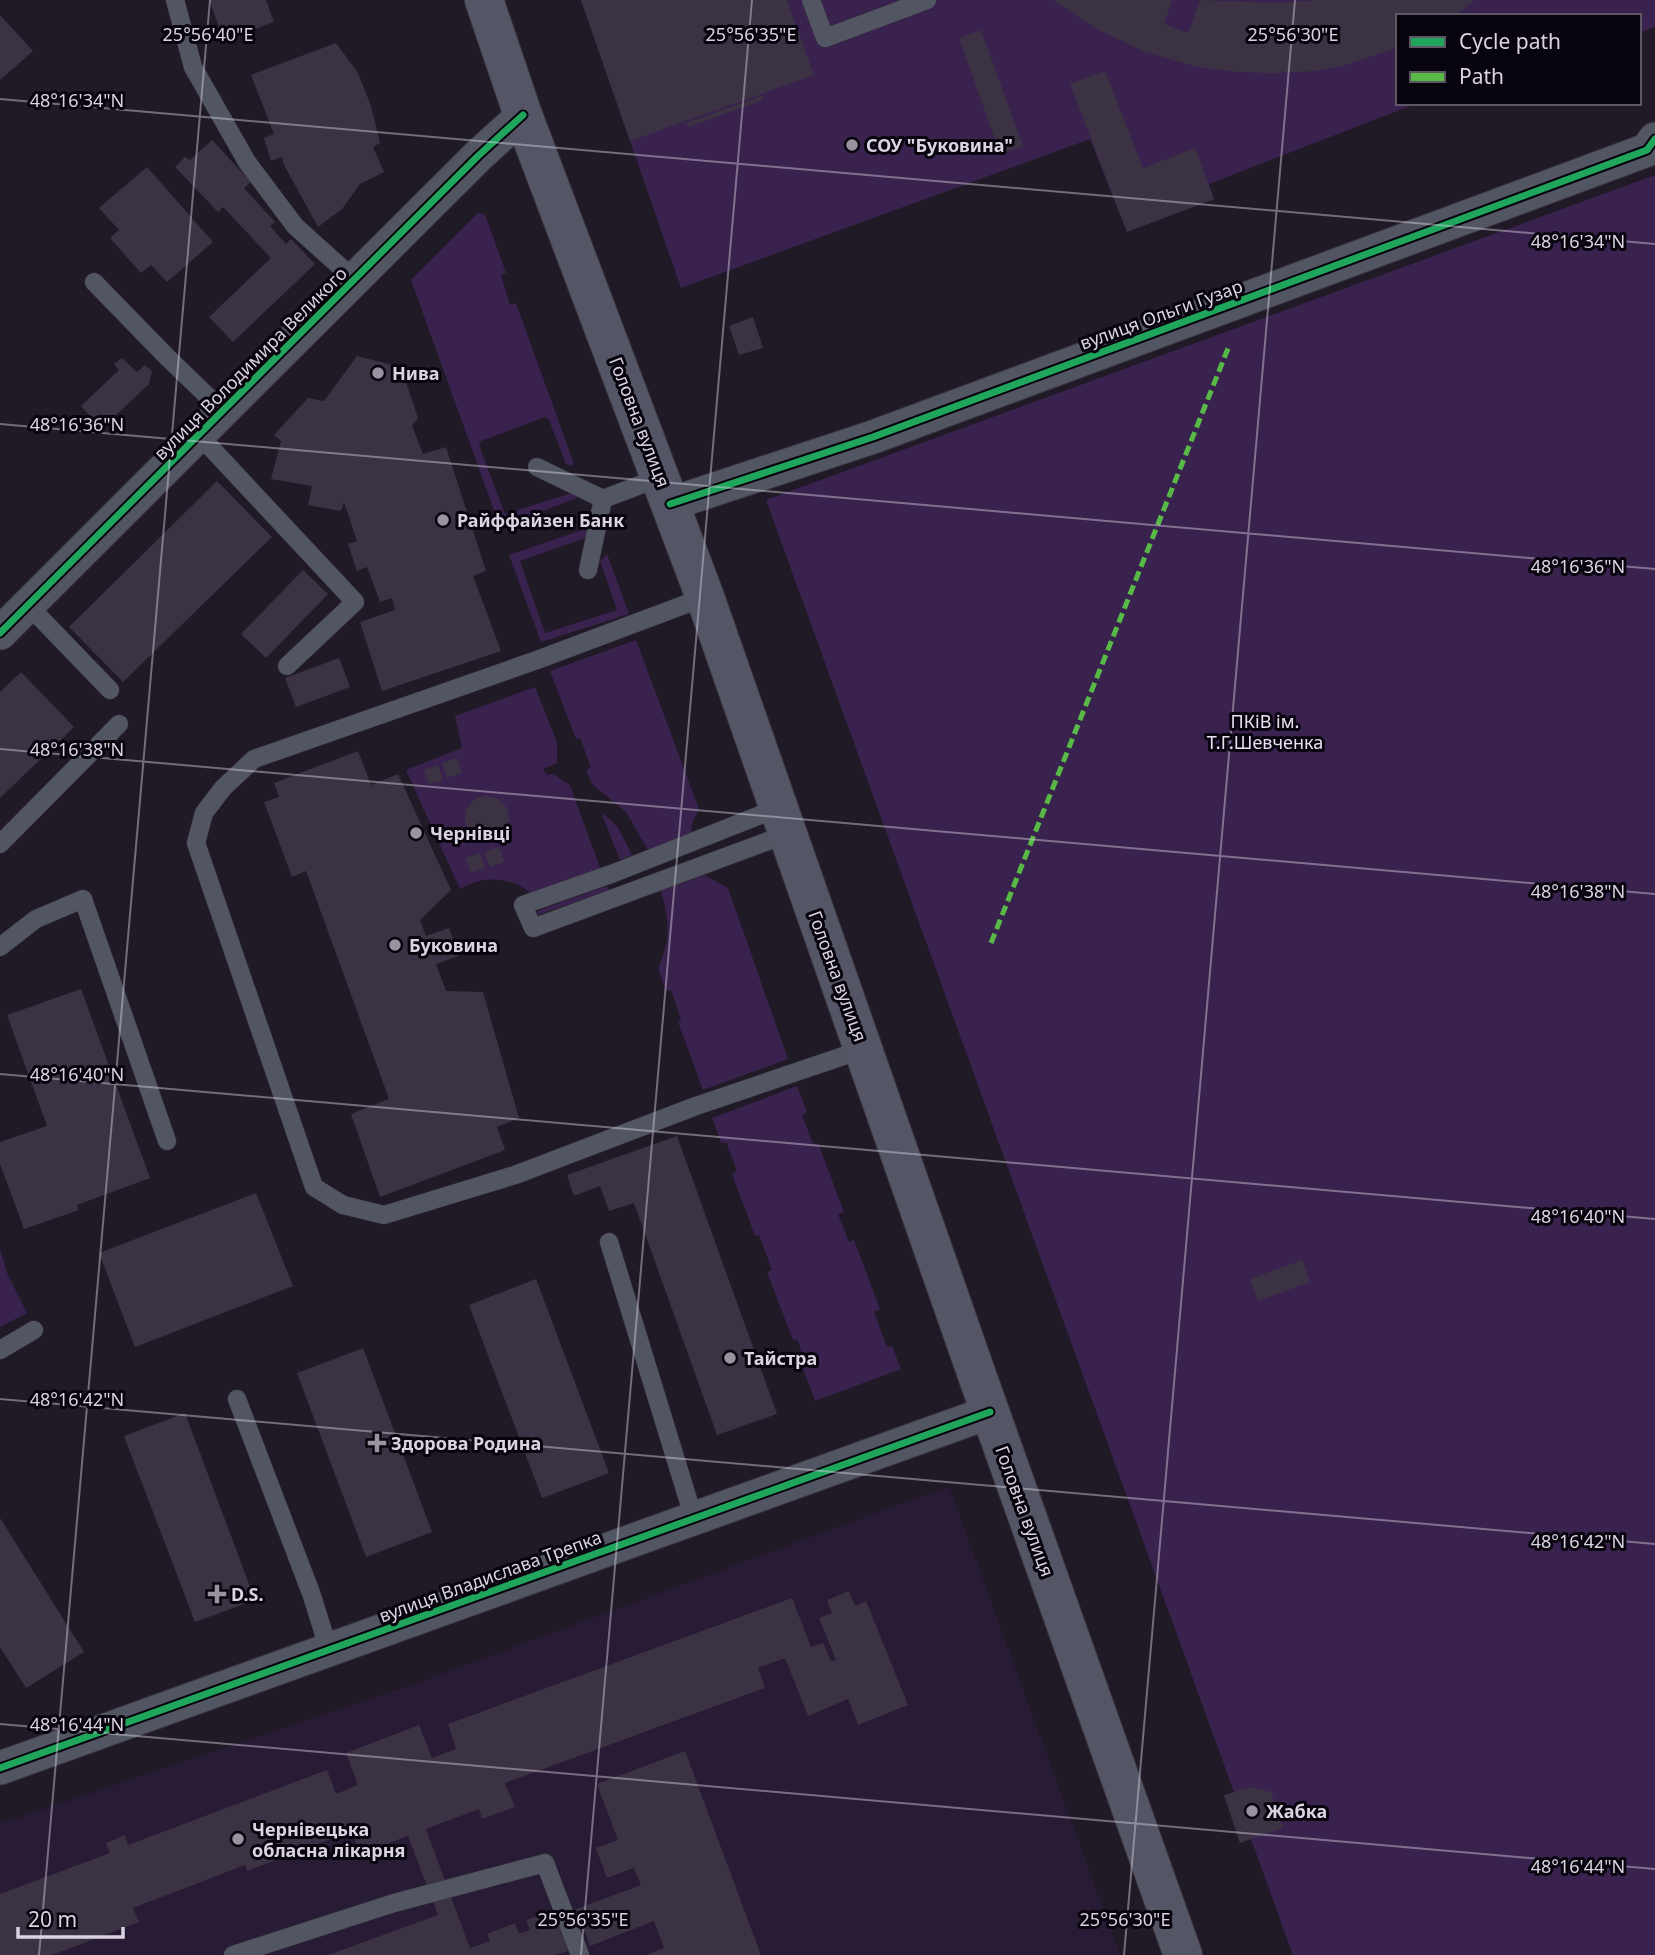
<svg xmlns="http://www.w3.org/2000/svg" width="1655" height="1955" font-family="'Noto Sans',sans-serif">
<style>
.built{fill:#281b35}
.green{fill:#39224e}
.building{fill:#3b3243}
.lines{fill:none;stroke-linecap:round;stroke-linejoin:round}
.lane-casing{stroke:#3a353f;stroke-width:19}
.street-casing{stroke:#3a353f;stroke-width:35}
.primary-casing{stroke:#3a353f;stroke-width:40}
.lane{stroke:#525663;stroke-width:18}
.street{stroke:#525663;stroke-width:33}
.primary{stroke:#545666;stroke-width:38}
.quiet{stroke:#58b947;stroke-width:5;stroke-dasharray:10 5;stroke-linecap:butt}
.cycleway-casing{stroke:#08040d;stroke-width:11}
.cycleway{stroke:#20a55d;stroke-width:7}
.ticks{fill:none;stroke:#dad3e2;stroke-width:2;stroke-opacity:0.45}
.poi-dot{fill:#9992a0;stroke:#08040d;stroke-width:2.5}
.labels{text-anchor:middle;dominant-baseline:central;stroke-width:6;stroke-linejoin:round;paint-order:stroke}
.poi-label{font-size:18px;font-weight:bold;fill:#dad3e2;stroke:#08040d;text-anchor:start}
.street-label{font-size:18px;fill:#dad3e2;stroke:#08040d}
.park-label{font-size:18px;fill:#e8e0f2;stroke:#08040d}
.ticks-label{font-size:18px;text-anchor:middle;fill:#dad3e2;stroke:#08040d;stroke-width:6;stroke-linejoin:round;paint-order:stroke}
</style>
<rect width="100%" height="100%" fill="#201a26"/>
<polygon class="built" points="949,1486 1120,1955 0,1955 0,1824 425,1680"/>
<g class="green">
<polygon points="581,0 1655,0 1655,27 1639,33 1639,16 1398,16 1398,103 1418,103 1209,184 1214,199 1127,232 1090,139 681,288"/>
<polygon points="1655,175 1655,1955 1293,1955 766,500"/>
<polygon points="478,213 485,214 506,273 501,275 510,305 516,303 574,464 571,466 566,464 549,420 545,417 481,441 479,445 505,514 572,493 576,494 577,498 500,527 411,280"/>
<polygon points="588,528 591,536 520,561 545,633 617,610 600,561 607,554 629,614 541,642 509,555"/>
<polygon points="636,640 699,809 692,824 691,834 648,850 626,812 592,784 586,770 591,767 580,738 576,739 550,671"/>
<path d="M535,687L557,742V763L543,769L547,775L553,774L570,785L600,868L532,894C510,876 484,875 460,889L406,770L462,748L455,716Z"/>
<polygon points="601,812 617,826 632,855 620,860"/>
<path d="M704,875L728,888L788,1059L703,1090L678,1022L681,1020L671,990L666,991L658,968C672,937 669,922 661,891Z"/>
<polygon points="607,886 609,890 538,915 537,911"/>
<polygon points="797,1086 807,1112 802,1115 813,1144 818,1143 844,1212 838,1214 849,1242 854,1240 880,1309 874,1312 887,1347 892,1346 901,1369 815,1401 798,1355 802,1353 797,1339 793,1340 767,1272 772,1270 759,1235 755,1236 732,1174 737,1171 726,1142 721,1143 712,1118"/>
<polygon points="0,1249 7,1273 27,1313 0,1327"/>
</g>
<g class="building">
<polygon points="209,0 266,0 274,22 224,41"/>
<polygon points="581,0 787,0 814,75 630,141"/>
<polygon points="1053,0 1172,0 1164,24 1188,33 1200,0 1278,3 1316,0 1475,0 1455,16 1398,16 1398,47 1388,51 1346,65 1318,71 1274,73 1237,72 1198,67 1145,52 1095,28"/>
<polygon points="0,15 33,51 0,80"/>
<polygon points="981,30 1023,146 1000,154 959,38"/>
<polygon points="336,43 358,73 371,106 380,143 373,147 384,172 360,184 342,209 318,227 284,165 282,157 271,161 264,138 274,134 251,75"/>
<polygon points="1105,71 1143,168 1195,148 1214,199 1127,232 1070,84"/>
<polygon points="762,96 763,100 688,127 686,123"/>
<polygon points="212,140 251,182 244,188 275,222 270,226 286,244 291,239 315,264 233,342 209,317 271,258 223,207 218,212 175,167 185,157 190,160"/>
<polygon points="147,167 213,242 167,282 151,265 141,273 110,238 119,230 99,208"/>
<polygon points="753,317 763,348 739,355 729,326"/>
<polygon points="357,356 401,367 418,418 412,426 423,454 446,447 486,571 473,576 501,651 382,691 360,622 395,610 392,598 380,602 367,567 357,571 348,544 357,541 344,502 341,511 308,505 312,486 271,479 281,441 274,435 308,398 324,401"/>
<polygon points="122,358 137,372 145,365 152,371 149,384 101,429 81,406 119,370 114,364"/>
<polygon points="217,481 272,537 123,682 69,627"/>
<polygon points="303,570 328,594 266,658 241,634"/>
<polygon points="339,658 350,687 296,707 285,678"/>
<polygon points="21,672 74,727 0,798 0,692"/>
<polygon points="358,751 371,785 398,774 451,890 420,920 426,936 449,928 459,956 436,964 446,991 483,992 519,1118 497,1127 505,1150 380,1197 351,1114 389,1099 306,871 292,877 264,802 279,797 274,783"/>
<polygon points="457,758 462,773 447,778 442,763"/>
<polygon points="438,765 443,780 429,784 424,770"/>
<circle cx="487" cy="818" r="22"/>
<polygon points="499,847 504,862 490,867 484,852"/>
<polygon points="480,853 485,868 471,873 466,858"/>
<polygon points="81,989 150,1178 77,1205 79,1210 24,1229 0,1164 0,1142 47,1126 7,1015"/>
<polygon points="677,1136 777,1414 717,1435 634,1203 609,1211 600,1186 574,1196 567,1175"/>
<polygon points="256,1193 293,1286 135,1347 99,1253"/>
<polygon points="1302,1260 1310,1282 1258,1301 1250,1279"/>
<polygon points="536,1279 609,1473 542,1498 469,1305"/>
<polygon points="363,1348 432,1532 366,1557 297,1373"/>
<polygon points="185,1413 255,1600 195,1622 124,1436"/>
<polygon points="0,1518 84,1652 26,1688 0,1647"/>
<polygon points="849,1591 855,1606 866,1601 908,1705 858,1725 848,1699 808,1716 785,1658 758,1668 765,1688 505,1783 515,1807 482,1819 479,1809 426,1829 470,1948 490,1941 487,1934 515,1923 519,1934 530,1930 526,1920 542,1915 547,1926 560,1921 571,1950 556,1955 328,1955 438,1915 408,1836 360,1854 352,1831 247,1871 245,1865 133,1908 139,1922 52,1955 0,1955 0,1894 110,1853 106,1843 125,1835 128,1845 327,1770 336,1794 358,1785 346,1753 419,1725 432,1758 456,1749 448,1724 792,1598 811,1647 823,1643 831,1661 836,1660 819,1618 832,1613 827,1600"/>
<polygon points="685,1751 761,1955 646,1955 664,1948 654,1921 590,1946 576,1909 641,1885 634,1868 607,1878 596,1848 618,1840 597,1784"/>
<polygon points="1251,1787 1271,1792 1283,1828 1240,1843 1224,1795"/>
</g>
<g class="lines">
<defs>
<g id="lane">
<polyline points="175,0 193,67 247,162 295,226 355,280"/>
<polyline points="811,0 825,38 927,0"/>
<polyline points="94,282 167,357 224,412"/>
<polyline points="200,436 355,602 287,666"/>
<polyline points="537,467 603,499 661,477"/>
<polyline points="588,570 603,499"/>
<polyline points="705,597 537,660 254,759 223,788 204,813 196,843 314,1187 343,1205 384,1215 515,1175 696,1106 864,1049"/>
<polyline points="28,605 110,690"/>
<polyline points="778,808 614,873 523,905 533,928 787,834"/>
<polyline points="0,844 119,724"/>
<polyline points="0,947 36,919 83,899 167,1141"/>
<polyline points="609,1242 694,1519"/>
<polyline points="0,1350 34,1330"/>
<polyline points="237,1399 311,1593 329,1650"/>
<polyline points="233,1955 394,1903 545,1863 580,1955"/>
</g>
<g id="street">
<polyline points="670,504 873,437 1647,150 1655,139"/>
<polyline points="0,633 478,156 523,115"/>
<polyline points="0,1768 990,1412"/>
</g>
<polyline id="primary" points="484,0 523,115 705,597 978,1378 1183,1955"/>
</defs>
<use href="#lane" class="lane-casing"/>
<use href="#street" class="street-casing"/>
<use href="#primary" class="primary-casing"/>
<use href="#lane" class="lane"/>
<use href="#street" class="street"/>
<use href="#primary" class="primary"/>
<polyline class="quiet" points="991,943 1229,346"/>
<defs>
<g id="cycleway">
<polyline points="670,504 873,437 1647,150 1655,139"/>
<polyline points="0,633 478,156 523,115"/>
<polyline points="0,1768 990,1412"/>
</g>
</defs>
<use href="#cycleway" class="cycleway-casing"/>
<use href="#cycleway" class="cycleway"/>
</g>
<path class="ticks" d="M0,99L1655,244M0,424L1655,569M0,749L1655,894M0,1074L1655,1219M0,1399L1655,1544M0,1724L1655,1869M39,1955L210,0M581,1955L752,0M1124,1955L1295,0"/>
<g class="poi-dot">
<circle cx="852" cy="145" r="7"/>
<circle cx="378" cy="373" r="7"/>
<circle cx="443" cy="520" r="7"/>
<circle cx="416" cy="833" r="7"/>
<circle cx="395" cy="945" r="7"/>
<circle cx="730" cy="1358" r="7"/>
<path d="M373.5 1432.5h7v7h7v7h-7v7h-7v-7h-7v-7h7z"/>
<path d="M213.5 1583.5h7v7h7v7h-7v7h-7v-7h-7v-7h7z"/>
<circle cx="1252" cy="1811" r="7"/>
<circle cx="238" cy="1839" r="7"/>
</g>
<g class="labels">
<g class="poi-label">
<text x="866" y="145">СОУ "Буковина"</text>
<text x="392" y="373">Нива</text>
<text x="457" y="520">Райффайзен Банк</text>
<text x="430" y="833">Чернівці</text>
<text x="409" y="945">Буковина</text>
<text x="744" y="1358">Тайстра</text>
<text x="391" y="1443">Здорова Родина</text>
<text x="231" y="1594">D.S.</text>
<text x="1266" y="1811">Жабка</text>
<text x="252" y="1829">Чернівецька<tspan x="252" dy="21">обласна лікарня</tspan></text>
</g>
<g class="street-label">
<text transform="translate(1161 314) rotate(-20)">вулиця Ольги Гузар</text>
<text transform="translate(250 363) rotate(-45)">вулиця Володимира Великого</text>
<text transform="translate(640 422) rotate(69)">Головна вулиця</text>
<text transform="translate(838 976) rotate(70)">Головна вулиця</text>
<text transform="translate(1025 1511) rotate(70)">Головна вулиця</text>
<text transform="translate(490 1576) rotate(-20)">вулиця Владислава Трепка</text>
</g>
<g class="park-label">
<text x="1265" y="721">ПКіВ ім.<tspan x="1265" dy="21">Т.Г.Шевченка</tspan></text>
</g>
</g>
<g class="ticks-label">
<text x="208" y="41">25°56'40"E</text>
<text x="751" y="41">25°56'35"E</text>
<text x="1293" y="41">25°56'30"E</text>
<text x="77" y="107">48°16'34"N</text>
<text x="1578" y="248">48°16'34"N</text>
<text x="77" y="431">48°16'36"N</text>
<text x="1578" y="573">48°16'36"N</text>
<text x="77" y="756">48°16'38"N</text>
<text x="1578" y="898">48°16'38"N</text>
<text x="77" y="1081">48°16'40"N</text>
<text x="1578" y="1223">48°16'40"N</text>
<text x="77" y="1406">48°16'42"N</text>
<text x="1578" y="1548">48°16'42"N</text>
<text x="77" y="1731">48°16'44"N</text>
<text x="1578" y="1873">48°16'44"N</text>
<text x="583" y="1926">25°56'35"E</text>
<text x="1125" y="1926">25°56'30"E</text>
</g>
<rect x="1396" y="14" width="245" height="91" fill="#08040d" stroke="#5c5762" stroke-width="2"/>
<rect x="1410" y="37" width="35" height="10" fill="#20a55d" stroke="#5c5762" stroke-width="2"/>
<text x="1459" y="49" font-size="21" fill="#dad3e2">Cycle path</text>
<rect x="1410" y="72" width="35" height="10" fill="#58b947" stroke="#5c5762" stroke-width="2"/>
<text x="1459" y="84" font-size="21" fill="#dad3e2">Path</text>
<path d="M18 1927v10h105v-10" fill="none" stroke="#dad3e2" stroke-width="3.5"/>
<text x="28" y="1927" font-size="21" fill="#dad3e2" stroke="#08040d" stroke-width="5" paint-order="stroke">20 m</text>
</svg>
